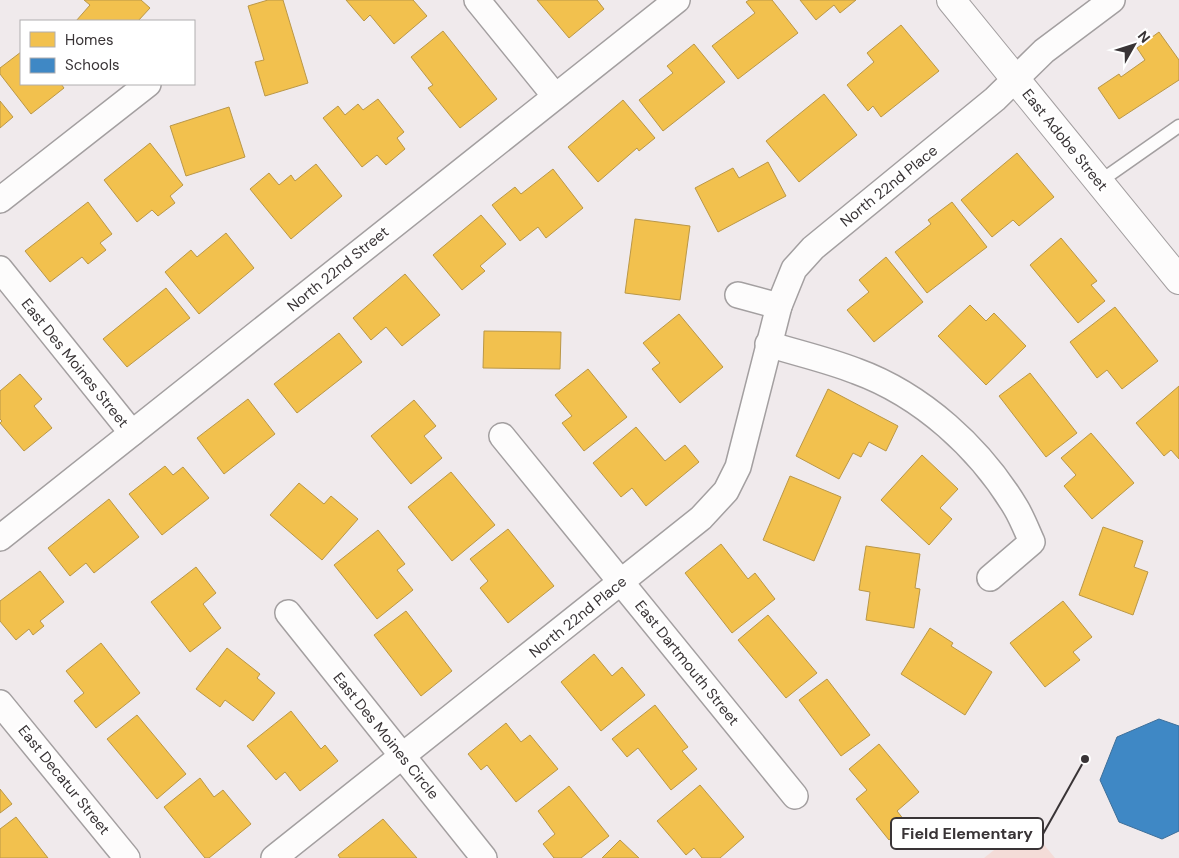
<svg xmlns="http://www.w3.org/2000/svg" width="1179" height="858" font-family="'DM Sans',sans-serif">
<style>
.grass{fill:#f4dcd8}
.homes{fill:#f2c14e;stroke:#ba9747}
.schools{fill:#3f88c5;stroke:#3d6f9a}
.lines{fill:none;stroke-linecap:round;stroke-linejoin:round}
.service-casing{stroke:#a39fa0;stroke-width:15}
.minor-casing{stroke:#a39fa0;stroke-width:28}
.tertiary-casing{stroke:#a39fa0;stroke-width:30}
.service{stroke:#fdfcfc;stroke-width:12}
.minor{stroke:#fdfcfc;stroke-width:25}
.tertiary{stroke:#fdfcfc;stroke-width:28}
.labels{text-anchor:middle;dominant-baseline:central;stroke-width:5;stroke-linejoin:round;paint-order:stroke}
.street-label{font-size:15px;fill:#393436;stroke:#fff}
.leader{fill:none;stroke:#393436;stroke-width:2}
.callout-dot{fill:#393436;stroke:#fff;stroke-width:2}
.callout{fill:#fff;stroke:#393436;stroke-width:2}
.callout-label{font-size:16px;text-anchor:middle;font-weight:bold;fill:#393436}
</style>
<rect width="100%" height="100%" fill="#f0eaec"/>
<polygon class="grass" points="1027,824 1055,858 984,858"/>
<g class="homes">
<polygon points="84,0 141,0 150,8 138,21 76,21 90,5"/>
<polygon points="268,0 283,0 308,83 265,96 255,62 264,60 248,6"/>
<polygon points="346,0 413,0 427,16 394,44 370,15 364,21"/>
<polygon points="537,0 597,0 604,9 569,38"/>
<polygon points="749,0 772,0 798,33 738,79 712,46 755,13 746,2"/>
<polygon points="800,0 856,0 840,13 834,5 816,20"/>
<polygon points="901,25 939,71 881,117 873,106 868,111 847,85 874,62 867,53"/>
<polygon points="443,31 497,99 460,128 428,88 433,85 411,57"/>
<polygon points="1159,32 1179,60 1179,80 1119,119 1098,88 1119,74 1121,77 1145,60 1137,48"/>
<polygon points="694,44 725,82 663,131 639,100 673,73 667,66"/>
<polygon points="21,52 21,84 61,84 64,88 31,114 0,74 0,68"/>
<polygon points="824,94 857,135 799,182 766,141"/>
<polygon points="378,99 404,132 397,138 405,149 386,165 377,155 362,167 323,118 338,106 345,115 358,104 363,110"/>
<polygon points="623,100 655,138 639,151 637,148 598,182 568,147"/>
<polygon points="0,101 13,117 0,128"/>
<polygon points="229,107 245,157 186,176 170,126"/>
<polygon points="150,143 183,185 170,196 175,203 158,216 152,210 137,222 104,180"/>
<polygon points="1017,153 1054,197 1019,226 1013,220 992,237 961,200"/>
<polygon points="768,162 786,196 718,232 695,188 733,168 739,178"/>
<polygon points="316,164 342,196 291,239 250,189 269,173 279,185 291,175 295,181"/>
<polygon points="553,169 583,208 546,238 538,227 520,241 492,205 515,187 521,194"/>
<polygon points="88,202 112,234 100,243 106,250 88,264 82,257 50,282 25,251"/>
<polygon points="952,202 987,247 927,293 895,252 931,224 928,220"/>
<polygon points="481,215 506,244 480,266 485,271 462,290 433,255"/>
<polygon points="635,219 690,226 680,300 625,293"/>
<polygon points="226,233 254,268 199,314 165,272 191,250 197,257"/>
<polygon points="1061,238 1097,281 1091,285 1105,301 1078,323 1030,265"/>
<polygon points="886,257 923,302 874,342 847,310 869,292 859,280"/>
<polygon points="405,274 440,315 402,346 386,327 371,340 353,318"/>
<polygon points="166,288 190,318 127,367 103,339"/>
<polygon points="970,305 986,321 994,313 1026,346 986,385 938,336"/>
<polygon points="1115,307 1158,361 1122,389 1107,370 1097,378 1070,342"/>
<polygon points="679,314 723,367 680,403 652,369 660,363 643,343"/>
<polygon points="484,331 561,332 560,369 483,368"/>
<polygon points="339,333 362,362 297,413 274,384"/>
<polygon points="588,369 627,417 584,451 562,423 572,416 555,395"/>
<polygon points="1030,373 1077,433 1046,457 999,396"/>
<polygon points="20,374 42,399 34,406 52,428 24,451 0,423 2,421 0,419 0,391"/>
<polygon points="1179,386 1179,459 1171,450 1164,456 1136,423"/>
<polygon points="828,389 898,426 886,451 869,442 861,457 853,453 839,479 796,456"/>
<polygon points="248,399 275,434 224,474 197,438"/>
<polygon points="414,400 436,426 424,436 442,458 411,484 371,436"/>
<polygon points="636,427 665,461 685,445 699,462 646,506 632,488 621,497 593,463"/>
<polygon points="1091,433 1134,483 1092,519 1064,486 1076,475 1061,458"/>
<polygon points="922,455 958,489 940,508 952,519 929,545 881,500"/>
<polygon points="165,466 173,475 183,467 209,498 162,535 129,494"/>
<polygon points="451,472 495,525 452,561 408,507"/>
<polygon points="790,476 841,497 814,561 763,540"/>
<polygon points="299,483 324,504 331,496 358,519 322,560 270,515"/>
<polygon points="109,499 139,537 94,573 86,563 70,576 48,548"/>
<polygon points="1103,527 1143,541 1134,567 1148,572 1133,615 1079,595"/>
<polygon points="508,529 554,586 508,623 480,588 488,581 470,559"/>
<polygon points="378,530 405,564 397,570 413,590 377,619 334,565"/>
<polygon points="721,544 748,579 755,573 775,599 732,633 685,573"/>
<polygon points="866,546 920,554 915,588 920,589 914,628 866,620 870,592 859,590"/>
<polygon points="196,567 216,593 203,604 221,628 190,652 151,602"/>
<polygon points="40,571 64,602 40,621 44,626 33,635 29,629 16,640 0,621 0,601"/>
<polygon points="1063,601 1092,637 1073,652 1080,660 1045,687 1010,643"/>
<polygon points="406,611 452,671 421,696 374,635"/>
<polygon points="768,615 817,673 786,698 738,640"/>
<polygon points="930,628 953,643 951,646 992,672 965,715 901,674"/>
<polygon points="101,643 140,693 96,728 74,701 84,693 66,671"/>
<polygon points="227,648 260,674 257,678 275,693 253,721 225,700 220,707 196,689"/>
<polygon points="594,654 612,676 622,667 645,695 601,731 561,682"/>
<polygon points="827,679 870,735 841,756 799,700"/>
<polygon points="655,705 688,747 682,751 697,769 671,790 638,748 627,757 612,739"/>
<polygon points="291,711 321,749 325,745 338,761 300,791 285,772 276,780 247,746"/>
<polygon points="137,715 186,774 157,799 107,739"/>
<polygon points="506,723 521,742 530,735 558,769 516,802 487,765 481,770 468,754"/>
<polygon points="879,744 919,792 897,811 908,825 889,840 856,799 867,790 849,769"/>
<polygon points="200,778 214,797 223,790 251,824 209,858 205,858 164,807"/>
<polygon points="700,785 744,837 720,858 702,858 694,848 686,855 657,821"/>
<polygon points="569,786 609,836 581,858 554,858 543,844 555,834 538,811"/>
<polygon points="0,789 12,804 0,813"/>
<polygon points="16,817 48,858 0,858 0,829"/>
<polygon points="383,819 417,858 340,858 338,855"/>
<polygon points="620,840 639,858 602,858"/>
</g>
<polygon class="schools" points="1159,719 1179,726 1179,831 1162,839 1119,822 1100,780 1117,737"/>
<g class="lines">
<defs>
<polyline id="service" points="1099,182 1179,126"/>
<g id="minor">
<polyline points="477,0 555,96"/>
<polyline points="0,200 148,84"/>
<polyline points="0,269 132,433"/>
<polyline points="738,295 779,306"/>
<path d="M768,344C797,353 828,360 856,371C922,395 980,448 1016,508C1022,518 1027,531 1032,542L990,578"/>
<polyline points="502,436 795,796"/>
<polyline points="0,538 677,0"/>
<polyline points="288,613 484,858"/>
<polyline points="0,703 127,858"/>
<polyline points="274,858 701,518 726,491 738,467 779,306 794,269 813,248 995,99 1044,51 1112,0"/>
</g>
<polyline id="tertiary" points="951,0 1179,280"/>
</defs>
<use href="#service" class="service-casing"/>
<use href="#minor" class="minor-casing"/>
<use href="#tertiary" class="tertiary-casing"/>
<use href="#service" class="service"/>
<use href="#minor" class="minor"/>
<use href="#tertiary" class="tertiary"/>
</g>
<g class="labels">
<g class="street-label">
<text transform="translate(1065 140) rotate(51)">East Adobe Street</text>
<text transform="translate(889 186) rotate(-39)">North 22nd Place</text>
<text transform="translate(338 269) rotate(-39)">North 22nd Street</text>
<text transform="translate(75 363) rotate(51)">East Des Moines Street</text>
<text transform="translate(578 617) rotate(-39)">North 22nd Place</text>
<text transform="translate(687 663) rotate(51)">East Dartmouth Street</text>
<text transform="translate(386 736) rotate(51)">East Des Moines Circle</text>
<text transform="translate(64 780) rotate(51)">East Decatur Street</text>
</g>
</g>
<path class="leader" d="M1085 759L1043 834"/>
<circle class="callout-dot" cx="1085" cy="759" r="5"/>
<rect class="callout" x="891" y="818" width="152" height="31" rx="5"/>
<g class="callout-label">
<text x="967" y="839">Field Elementary</text>
</g>
<rect x="20" y="20" width="175" height="65" fill="#ffffff" stroke="#b0aeaf"/>
<rect x="30" y="32" width="25" height="15" fill="#f2c14e" stroke="#b0aeaf"/>
<text x="65" y="45" font-size="15" fill="#393436">Homes</text>
<rect x="30" y="58" width="25" height="15" fill="#3f88c5" stroke="#b0aeaf"/>
<text x="65" y="70" font-size="15" fill="#393436">Schools</text>
<g transform="translate(1134 45) rotate(51)" stroke="#ffffff" stroke-width="4" paint-order="stroke">
<path d="M0-4L9 19L0 12L-9 19Z" fill="#393436"/>
<text y="-8" font-size="14" font-weight="bold" text-anchor="middle" fill="#393436">N</text>
</g>
</svg>
